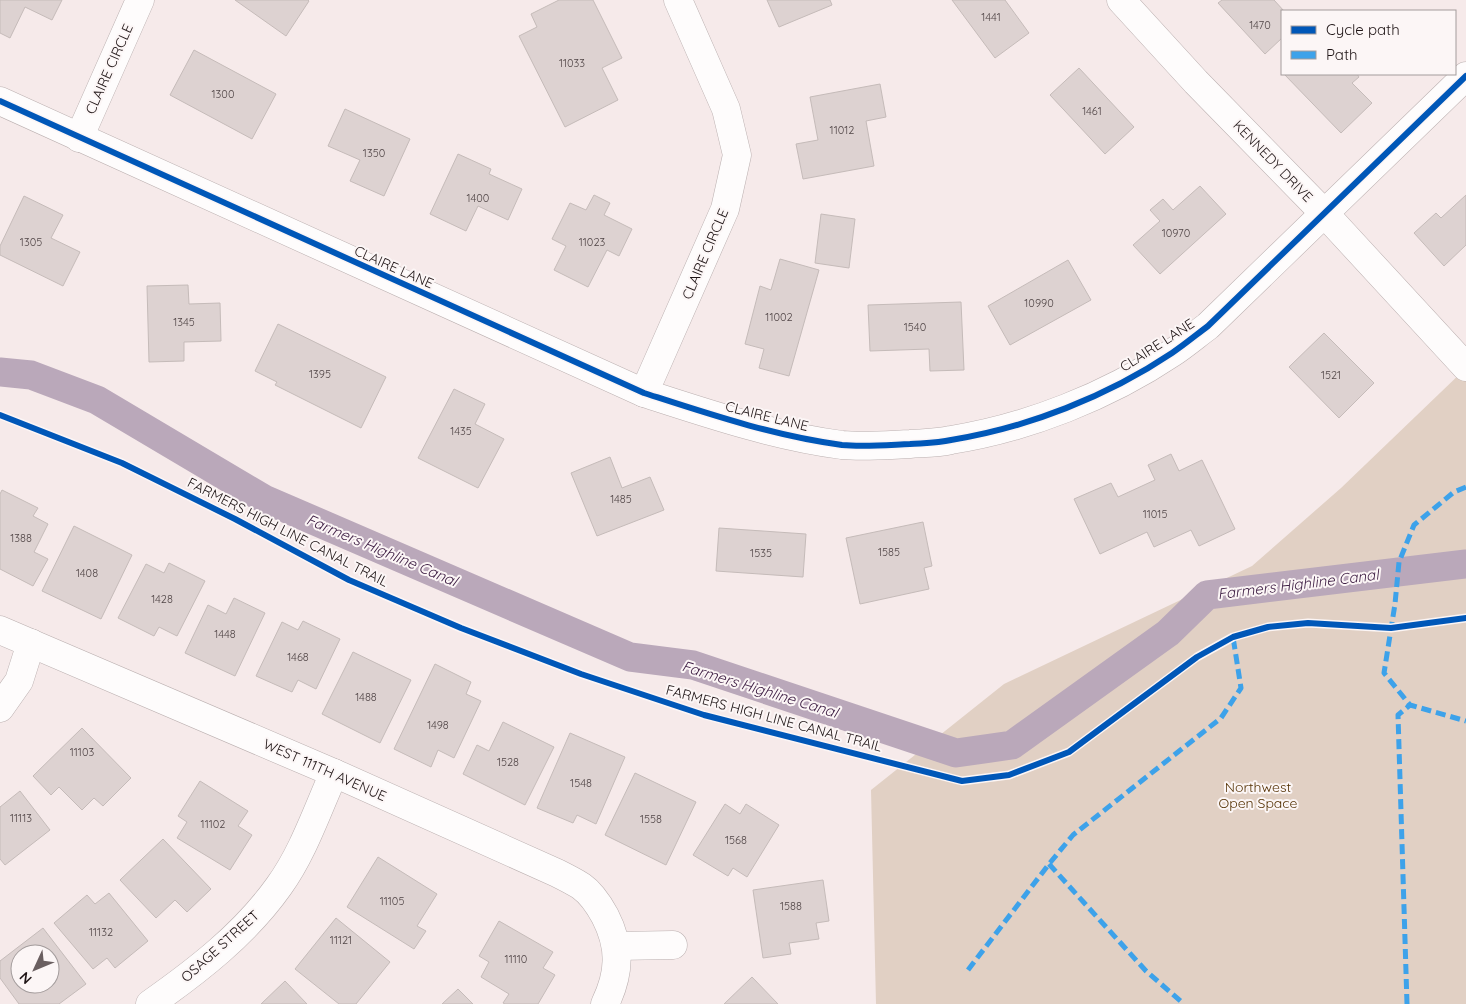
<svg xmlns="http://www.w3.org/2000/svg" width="1466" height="1004" font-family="Quicksand,sans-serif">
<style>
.green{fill:#e1d0c4}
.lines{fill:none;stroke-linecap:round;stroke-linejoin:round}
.canal{stroke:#baa8ba;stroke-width:29}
.building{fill:#ddd2d1;stroke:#c5bbb9;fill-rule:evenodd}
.minor-casing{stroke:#bbb0b0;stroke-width:29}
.minor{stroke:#fefcfc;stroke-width:28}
.quiet{stroke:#3da2ea;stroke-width:5;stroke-dasharray:10 5;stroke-linecap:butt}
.cycleway-casing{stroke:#fcf6f6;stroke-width:9}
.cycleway{stroke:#0057b8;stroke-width:6}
.labels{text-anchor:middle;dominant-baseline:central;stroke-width:4;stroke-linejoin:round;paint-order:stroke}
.number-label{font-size:11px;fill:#514647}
.street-label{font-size:14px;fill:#1e1415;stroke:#fcf6f6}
.park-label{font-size:14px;fill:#543103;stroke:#fcf6f6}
.water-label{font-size:15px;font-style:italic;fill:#402146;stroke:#fcf6f6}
</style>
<rect width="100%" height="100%" fill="#f6eaea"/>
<polygon class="green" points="1466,368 1466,1004 876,1004 871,790 1004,684 1252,566 1341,488"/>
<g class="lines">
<polyline class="canal" points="0,372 31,375 97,400 264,499 630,657 693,665 956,753 1012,745 1168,633 1207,595 1466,564"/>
</g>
<g class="building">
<polygon points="0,0 62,0 52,20 25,7 10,38 0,33"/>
<polygon points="235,0 308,0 309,1 286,36"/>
<polygon points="559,0 593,0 622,58 602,68 618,100 565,127 519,36 537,27 531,14"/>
<polygon points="767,0 830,0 832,5 779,27"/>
<polygon points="952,0 1005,0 1029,33 995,58"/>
<polygon points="1222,0 1274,0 1284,11 1282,11 1282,38 1265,54 1218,3"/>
<polygon points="194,50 276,94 252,139 170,95"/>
<polygon points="1079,68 1134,127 1105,154 1050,95"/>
<polygon points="1284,74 1357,74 1359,77 1352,83 1372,103 1341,133"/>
<polygon points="880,84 886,117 866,121 874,166 803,179 796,144 818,140 810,97"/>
<polygon points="345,109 410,139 384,196 350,181 360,160 328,146"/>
<polygon points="458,154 491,169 489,174 522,189 508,220 478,206 466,231 430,214"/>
<polygon points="1200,186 1226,214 1160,274 1133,245 1160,221 1150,210 1163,199 1173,210"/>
<polygon points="594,195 610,203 604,215 632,229 619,256 607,250 588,287 554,270 566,246 552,239 570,203 586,210"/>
<polygon points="1466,195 1466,245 1444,266 1414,233 1436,213 1441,218"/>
<polygon points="24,196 63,215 51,238 80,252 63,286 0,255 0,246"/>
<polygon points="821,214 855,219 849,268 815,263"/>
<polygon points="780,259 819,270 789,376 759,368 764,349 745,344 760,286 771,290"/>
<polygon points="1068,260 1091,300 1010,345 988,306"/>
<polygon points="188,285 189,304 220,303 221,341 184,342 184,361 149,362 147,286"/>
<polygon points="961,302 964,370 930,371 929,349 870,351 868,305"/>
<polygon points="278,324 386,377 361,428 275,385 277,382 255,371"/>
<polygon points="1324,333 1374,383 1339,418 1289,367"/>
<polygon points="454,389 485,404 475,424 504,439 478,488 418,458"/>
<polygon points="1171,454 1179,471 1202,460 1235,529 1199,546 1191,530 1154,547 1147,532 1100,554 1074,499 1111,483 1118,497 1155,480 1148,465"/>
<polygon points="610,457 622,488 650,477 664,510 597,536 571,473"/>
<polygon points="2,490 38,508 33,516 48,524 34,552 48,559 33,586 0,569 0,494"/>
<polygon points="923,522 932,566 924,568 929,589 860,604 846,538"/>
<polygon points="74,526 132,555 101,619 42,591"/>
<polygon points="719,528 806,534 803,577 716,571"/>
<polygon points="169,563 205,581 177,636 159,627 154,636 118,618 146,564 164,573"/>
<polygon points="234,598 265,613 235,676 185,653 208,605 226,614"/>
<polygon points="303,621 340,639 316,689 298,680 292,692 256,676 282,622 298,630"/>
<polygon points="353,652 411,680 380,743 322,714"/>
<polygon points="435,664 471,682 466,694 481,701 454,758 438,750 431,767 394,749"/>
<polygon points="503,722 554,747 525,805 463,774 477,745 489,751"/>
<polygon points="82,728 131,778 103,806 94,798 82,810 59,787 51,795 33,776"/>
<polygon points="570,733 625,757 596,824 577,815 573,823 537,808"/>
<polygon points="635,773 696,802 666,865 605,835"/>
<polygon points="200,781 248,811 238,826 252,835 230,870 177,838 187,822 178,816"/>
<polygon points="20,791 50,830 5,865 0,859 0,807"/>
<polygon points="725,804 740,814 746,804 779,825 747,877 733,868 728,876 693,855"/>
<polygon points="163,839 211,889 187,912 175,900 156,918 120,880"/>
<polygon points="378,857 437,894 417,926 426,931 414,949 347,907"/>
<polygon points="823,880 829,921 816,923 819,939 789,943 791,954 763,958 753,890"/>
<polygon points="109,893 148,941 115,968 107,958 93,969 54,923 87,895 95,904"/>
<polygon points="336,918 390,962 356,1004 339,1004 295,969"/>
<polygon points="499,921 553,952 543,968 555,975 538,1004 505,1004 503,1003 509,994 481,977 489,962 479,956"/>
<path d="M43,928L86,984L59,1004H19L0,978V961ZM20,954H50V984H20Z"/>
<polygon points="752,977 778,1004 724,1004"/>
<polygon points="285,981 307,1004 261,1004"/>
<polygon points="458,989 473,1004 442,1004"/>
</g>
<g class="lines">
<defs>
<g id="minor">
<polyline points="1121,0 1196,82 1325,214 1466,367"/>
<path d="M0,101L644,393C709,414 774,436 842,445C864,447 887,445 910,444C924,443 938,443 951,440C1027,428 1108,396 1172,353C1184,345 1196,335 1208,326L1466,76"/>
<polyline points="79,138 140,0"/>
<polyline points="644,393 725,209 737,155 726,109 678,0"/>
<path d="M0,630L334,773L557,873C565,877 573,881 581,886C591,893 599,905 605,916C621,947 620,973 605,1004"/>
<polyline points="0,708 19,681 31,643"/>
<polyline points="617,946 673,945"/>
<path d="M150,1004C197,971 245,934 279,886C303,853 317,811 334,773"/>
</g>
</defs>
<use href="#minor" class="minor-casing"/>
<use href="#minor" class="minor"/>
<g class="quiet">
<polyline points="1466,487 1454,492 1414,525 1399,562 1395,604 1384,673 1410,705 1466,721"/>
<polyline points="1049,864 1146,971 1184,1004"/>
<polyline points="968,970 1049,864 1073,835 1221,718 1241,688 1233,637"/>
<polyline points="1407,1004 1398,715 1410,705"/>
</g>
<defs>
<g id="cycleway">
<path d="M0,101L644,393C709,414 774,436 842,445C864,447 887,445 910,444C924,443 938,443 951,440C1027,428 1108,396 1172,353C1184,345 1196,335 1208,326L1466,76"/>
<polyline points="0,415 122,463 235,519 349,580 461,628 581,674 704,715 962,781 1009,775 1069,752 1197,657 1233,637 1268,627 1308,623 1391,628 1466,618"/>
</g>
</defs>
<use href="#cycleway" class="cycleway-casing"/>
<use href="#cycleway" class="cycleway"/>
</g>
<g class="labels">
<g class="number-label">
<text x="991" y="17">1441</text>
<text x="1260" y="25">1470</text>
<text x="572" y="63">11033</text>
<text x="223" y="94">1300</text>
<text x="1092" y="111">1461</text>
<text x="842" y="130">11012</text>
<text x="374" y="153">1350</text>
<text x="478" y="198">1400</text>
<text x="1176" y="233">10970</text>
<text x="31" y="242">1305</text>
<text x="592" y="242">11023</text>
<text x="1039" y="303">10990</text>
<text x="779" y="317">11002</text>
<text x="184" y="322">1345</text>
<text x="915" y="327">1540</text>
<text x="320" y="374">1395</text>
<text x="1331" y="375">1521</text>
<text x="461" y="431">1435</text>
<text x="621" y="499">1485</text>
<text x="1155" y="514">11015</text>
<text x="21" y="538">1388</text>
<text x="889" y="552">1585</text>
<text x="761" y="553">1535</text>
<text x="87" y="573">1408</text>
<text x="162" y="599">1428</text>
<text x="225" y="634">1448</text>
<text x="298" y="657">1468</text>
<text x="366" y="697">1488</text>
<text x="438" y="725">1498</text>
<text x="82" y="752">11103</text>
<text x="508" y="762">1528</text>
<text x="581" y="783">1548</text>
<text x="21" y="818">11113</text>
<text x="651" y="819">1558</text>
<text x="213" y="824">11102</text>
<text x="736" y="840">1568</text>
<text x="392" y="901">11105</text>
<text x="791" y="906">1588</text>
<text x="101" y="932">11132</text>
<text x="341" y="940">11121</text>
<text x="516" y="959">11110</text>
</g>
<g class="street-label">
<text transform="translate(109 69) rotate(-66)">CLAIRE CIRCLE</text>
<text transform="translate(1273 161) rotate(46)">KENNEDY DRIVE</text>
<text transform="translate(705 254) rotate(-67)">CLAIRE CIRCLE</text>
<text transform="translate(394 267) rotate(24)">CLAIRE LANE</text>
<text transform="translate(1157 345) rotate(-33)">CLAIRE LANE</text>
<text transform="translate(767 416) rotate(14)">CLAIRE LANE</text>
<text transform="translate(288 532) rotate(27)">FARMERS HIGH LINE CANAL TRAIL</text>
<text transform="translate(774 718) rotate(15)">FARMERS HIGH LINE CANAL TRAIL</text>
<text transform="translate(325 770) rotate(24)">WEST 111TH AVENUE</text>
<text transform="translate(220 946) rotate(-42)">OSAGE STREET</text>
</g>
<g class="park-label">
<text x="1258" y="787">Northwest<tspan x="1258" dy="16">Open Space</tspan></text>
</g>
<g class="water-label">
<text transform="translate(382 550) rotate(23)">Farmers Highline Canal</text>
<text transform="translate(1298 584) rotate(-7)">Farmers Highline Canal</text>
<text transform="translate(760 689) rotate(17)">Farmers Highline Canal</text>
</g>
</g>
<rect x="1281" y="10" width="175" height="65" fill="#fcf6f6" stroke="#a39c9c"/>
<rect x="1291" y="26" width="25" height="8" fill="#0057b8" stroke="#a39c9c"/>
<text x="1326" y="35" font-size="15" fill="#1e1415">Cycle path</text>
<rect x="1291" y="51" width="25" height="8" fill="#3da2ea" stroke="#a39c9c"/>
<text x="1326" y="60" font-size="15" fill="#1e1415">Path</text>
<g transform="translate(35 969) rotate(226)"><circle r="24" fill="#fcf6f6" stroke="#a39c9c"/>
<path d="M0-4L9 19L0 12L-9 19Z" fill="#6a5f60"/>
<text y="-8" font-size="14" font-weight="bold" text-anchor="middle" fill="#1e1415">N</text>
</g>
</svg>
